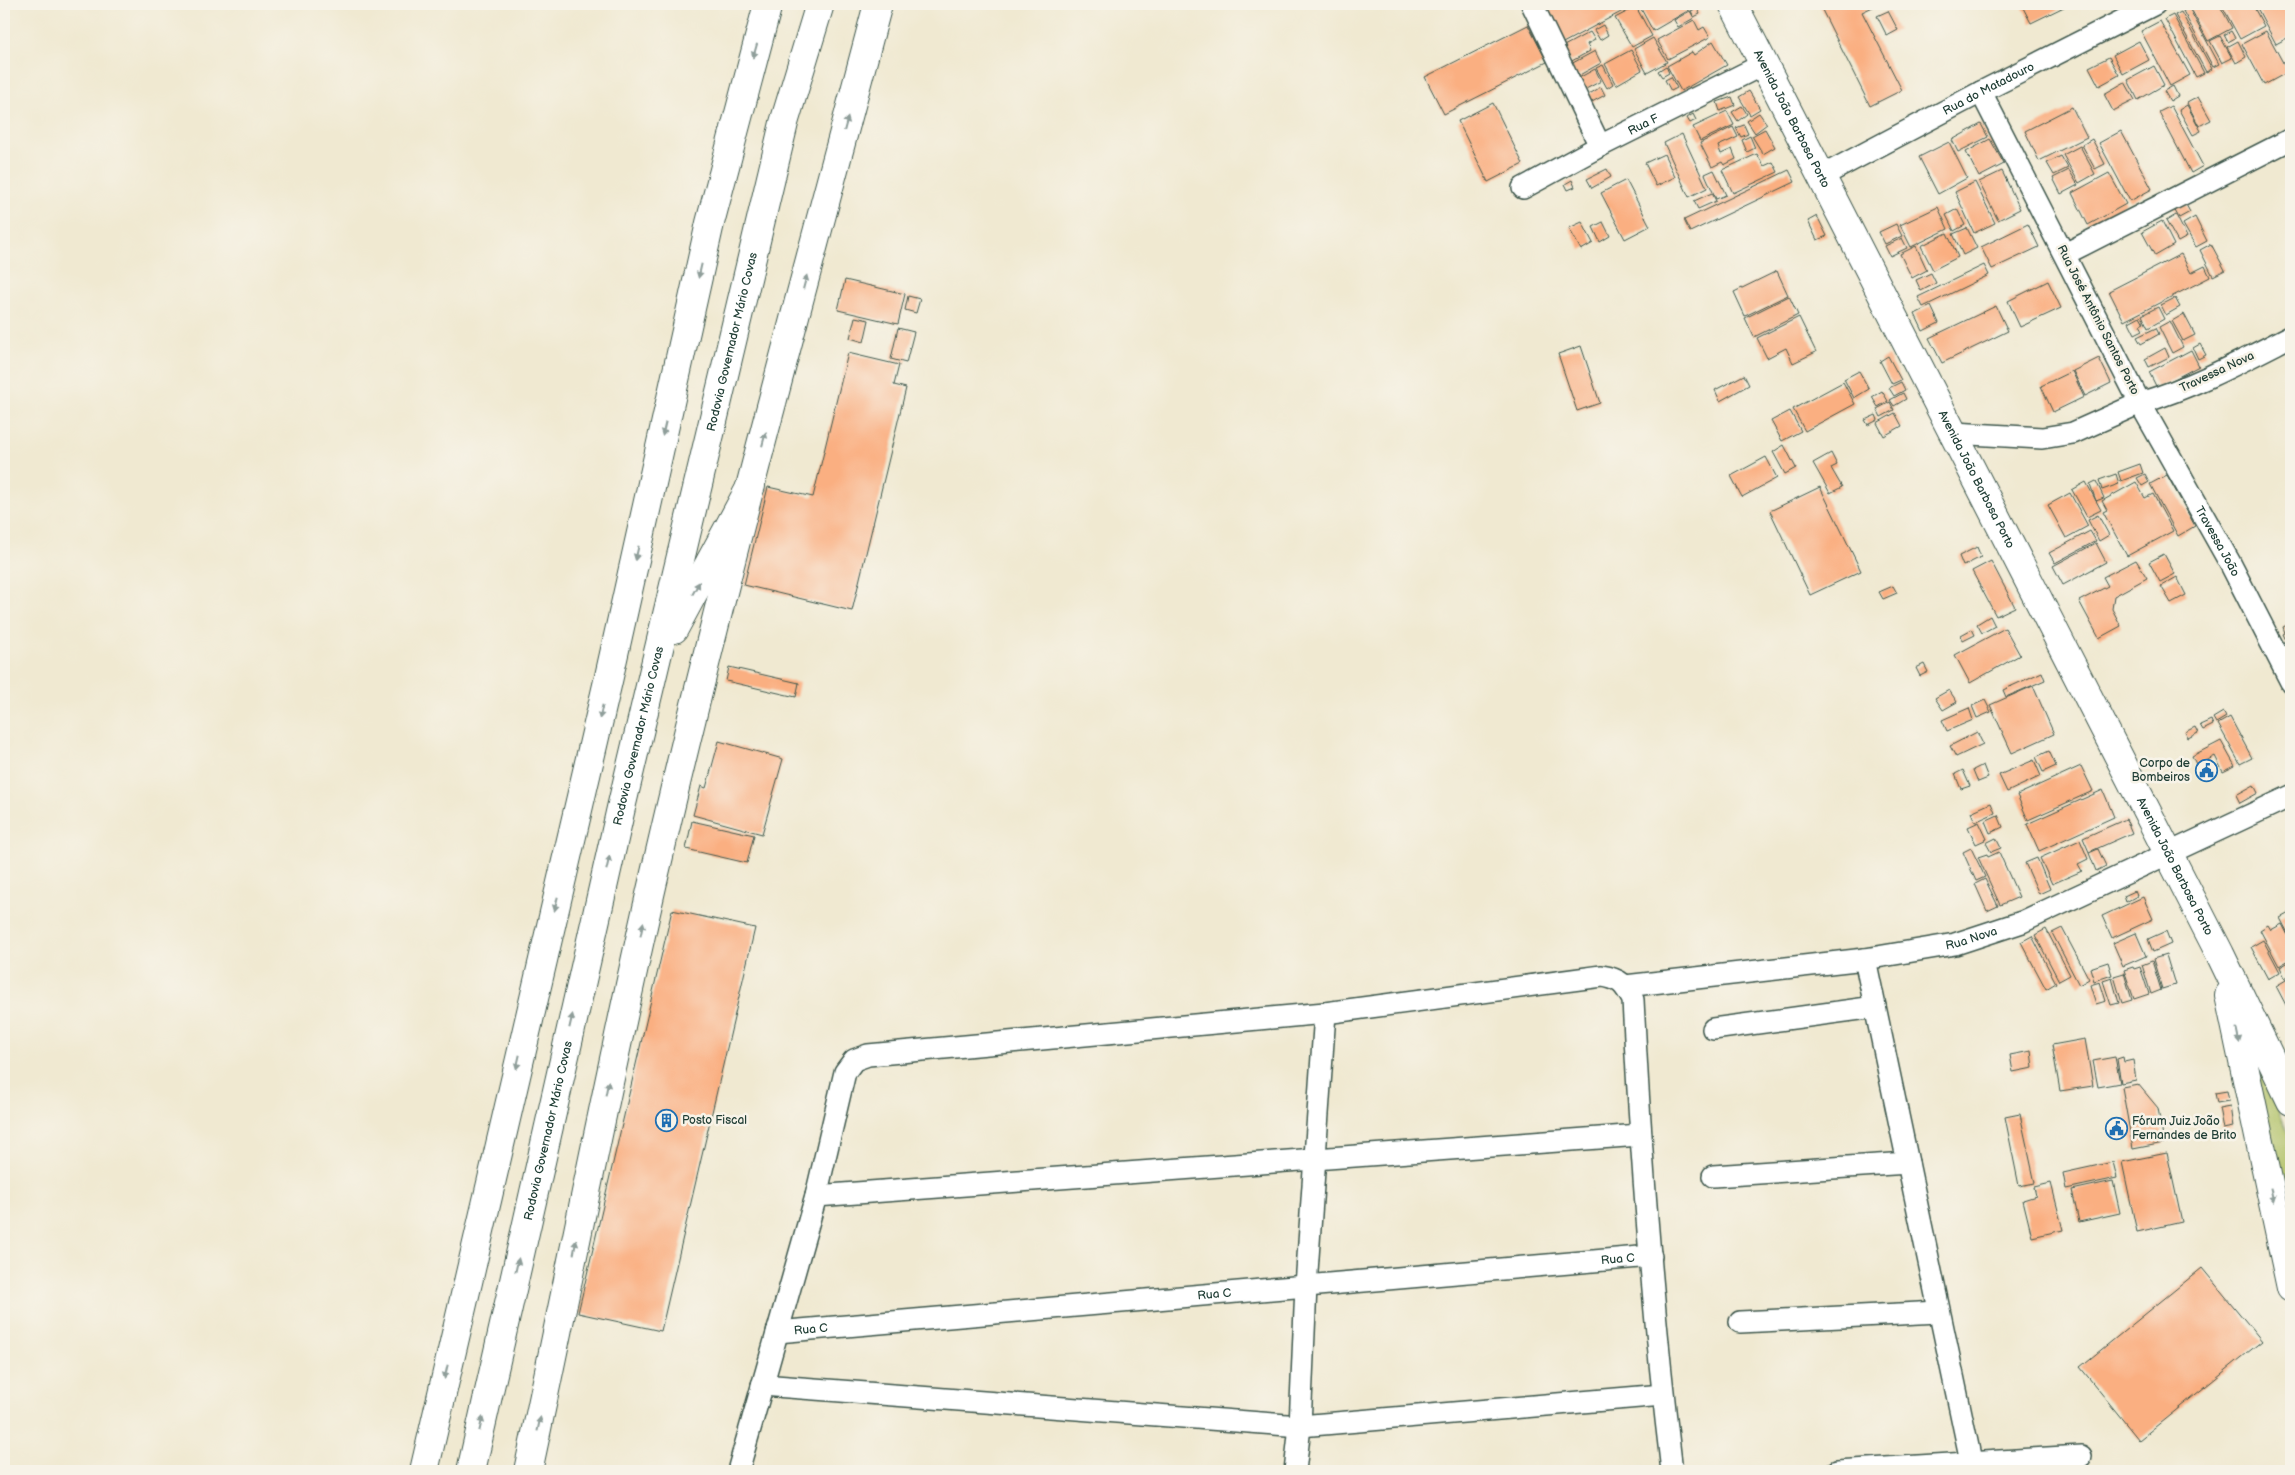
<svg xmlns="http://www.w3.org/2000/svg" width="2295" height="1475" font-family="'Balsamiq Sans',sans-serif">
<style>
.green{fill:#aebf62;stroke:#667e4b}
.building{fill:#faaf81}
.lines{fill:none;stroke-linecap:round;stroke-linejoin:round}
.minor-casing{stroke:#3e574c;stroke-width:24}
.major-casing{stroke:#3e574c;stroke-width:30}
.highway-casing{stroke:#3e574c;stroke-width:30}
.minor{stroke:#fff;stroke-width:21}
.major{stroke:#fff;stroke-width:28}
.highway{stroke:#fff;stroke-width:28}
.oneway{fill:#8f9e9a}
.labels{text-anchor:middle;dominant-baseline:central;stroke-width:5;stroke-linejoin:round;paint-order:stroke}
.street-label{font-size:12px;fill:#1f3d34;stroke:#f7f3e8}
.poi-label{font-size:12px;fill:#1f3d34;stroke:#f7f3e8;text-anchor:start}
</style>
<rect width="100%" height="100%" fill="#f7f3e8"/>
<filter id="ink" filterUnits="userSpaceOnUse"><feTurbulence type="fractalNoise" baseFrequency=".02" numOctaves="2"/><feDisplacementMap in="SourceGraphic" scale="10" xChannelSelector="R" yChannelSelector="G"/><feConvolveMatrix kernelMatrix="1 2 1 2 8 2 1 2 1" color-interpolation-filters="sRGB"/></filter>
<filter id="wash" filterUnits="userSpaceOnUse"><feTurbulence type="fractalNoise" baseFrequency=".0096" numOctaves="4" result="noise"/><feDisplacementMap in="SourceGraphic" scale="20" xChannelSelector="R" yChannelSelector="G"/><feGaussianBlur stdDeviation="1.12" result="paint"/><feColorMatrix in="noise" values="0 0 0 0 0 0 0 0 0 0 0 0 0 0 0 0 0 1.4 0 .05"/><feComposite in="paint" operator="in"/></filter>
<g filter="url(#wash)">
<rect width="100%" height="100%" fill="#f0e9d1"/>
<g class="green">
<polygon points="2241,1008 2291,1142 2291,1232"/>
<polygon points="2015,1467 2140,1471 2016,1471"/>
</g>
<g id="blocks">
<g class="building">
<polygon points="1540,4 1636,4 1561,44"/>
<polygon points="1645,4 1695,4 1696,6 1653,31 1640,7"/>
<polygon points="1819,4 1879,4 1862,12 1902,90 1870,106"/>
<polygon points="2021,4 2070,4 2031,23"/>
<polygon points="2197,4 2219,4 2232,28 2208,41 2190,7"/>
<polygon points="2221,4 2252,4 2264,26 2240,39"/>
<polygon points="2255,4 2288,4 2291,10 2291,36 2276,44"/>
<polygon points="1636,7 1652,36 1632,47 1615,18"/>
<polygon points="1697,8 1700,14 1694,17 1691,11"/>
<polygon points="2189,8 2219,64 2213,67 2183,11"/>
<polygon points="1690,11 1694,18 1678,27 1674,20"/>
<polygon points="1888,11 1898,30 1887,36 1877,16"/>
<polygon points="2181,12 2212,69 2206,72 2175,15"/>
<polygon points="2173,15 2204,73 2196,77 2165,19"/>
<polygon points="1694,20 1699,30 1704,27 1710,37 1668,59 1657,40"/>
<polygon points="2160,21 2190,75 2170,86 2141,31"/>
<polygon points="1528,25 1547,62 1444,114 1425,77"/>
<polygon points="1603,25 1608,35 1600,40 1594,30"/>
<polygon points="2231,31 2235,38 2228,42 2224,35"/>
<polygon points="2266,31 2288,72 2264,85 2242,44"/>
<polygon points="1590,32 1595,40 1587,44 1590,51 1570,62 1562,47"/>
<polygon points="2220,36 2232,58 2222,63 2210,41"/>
<polygon points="1653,38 1667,62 1647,73 1634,49"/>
<polygon points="1713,41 1727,65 1681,91 1667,66 1692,52 1694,55"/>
<polygon points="2139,41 2149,60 2123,74 2113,55"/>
<polygon points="2238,41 2246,57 2236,63 2227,47"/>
<polygon points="1631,50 1642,70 1616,85 1605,64"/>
<polygon points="1595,51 1601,63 1576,77 1569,65"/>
<polygon points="2109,57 2119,75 2099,86 2089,67"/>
<polygon points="1603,65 1613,84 1607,88 1596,68"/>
<polygon points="1666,66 1669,73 1662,77 1658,71"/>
<polygon points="2154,66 2164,85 2138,100 2128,80"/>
<polygon points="1595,69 1601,81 1584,90 1577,79"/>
<polygon points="1671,77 1677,88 1671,91 1665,80"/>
<polygon points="2125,82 2135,100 2113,111 2104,94"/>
<polygon points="2173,86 2178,96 2170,101 2164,91"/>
<polygon points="1601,87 1605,95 1590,103 1586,96"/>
<polygon points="1749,91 1760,109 1750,115 1739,97"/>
<polygon points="1732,97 1735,105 1720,111 1717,102"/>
<polygon points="2198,97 2211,120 2199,126 2187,103"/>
<polygon points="1493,103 1523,164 1488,182 1458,121"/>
<polygon points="2187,105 2201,131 2193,135 2179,110"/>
<polygon points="1742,106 1747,114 1738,121 1732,112"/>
<polygon points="2171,106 2203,166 2191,173 2159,112"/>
<polygon points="2072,107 2087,137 2039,161 2025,131"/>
<polygon points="1727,111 1734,125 1700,141 1693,127"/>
<polygon points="1759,113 1767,124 1755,133 1747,121"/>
<polygon points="1693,114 1696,120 1690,123 1687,118"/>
<polygon points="1981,124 1988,137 1958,152 1952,140"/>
<polygon points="1744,125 1748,134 1741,137 1736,128"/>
<polygon points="1733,127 1738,137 1718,146 1721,154 1732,149 1736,159 1724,165 1722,162 1712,167 1700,143"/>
<polygon points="1765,129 1775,147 1763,154 1752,136"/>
<polygon points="2121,131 2152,189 2130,201 2099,143"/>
<polygon points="1682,134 1707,188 1689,197 1664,143"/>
<polygon points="1750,136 1755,148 1747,152 1742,140"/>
<polygon points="1990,139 2004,164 1979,177 1966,152"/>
<polygon points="2092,139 2105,164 2095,169 2082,145"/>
<polygon points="1949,142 1967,178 1938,194 1919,157"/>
<polygon points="2080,146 2095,174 2079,183 2063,155"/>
<polygon points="1664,154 1675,177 1656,186 1645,163"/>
<polygon points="1757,154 1764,166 1773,162 1778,172 1733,193 1722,170"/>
<polygon points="2061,156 2068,168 2054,175 2047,163"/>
<polygon points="1607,169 1611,177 1592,188 1587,179"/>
<polygon points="1714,170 1726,195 1716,199 1705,174"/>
<polygon points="1789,170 1795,182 1690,232 1684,220"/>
<polygon points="2069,170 2078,185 2061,194 2053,178"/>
<polygon points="2002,171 2020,209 1998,220 1979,182"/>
<polygon points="2109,173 2126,204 2088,225 2072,193"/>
<polygon points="1572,180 1575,187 1568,190 1565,184"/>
<polygon points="1626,180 1650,226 1625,239 1601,193"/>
<polygon points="1975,182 1995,223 1974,233 1955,192"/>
<polygon points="1712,193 1716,201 1698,209 1694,201"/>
<polygon points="2184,201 2190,212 2179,218 2173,207"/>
<polygon points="1938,207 1948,229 1911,247 1900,225"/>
<polygon points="1957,209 1965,225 1954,231 1946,215"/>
<polygon points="2176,215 2187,237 2178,242 2166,221"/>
<polygon points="1817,216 1827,236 1817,240 1808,221"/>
<polygon points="2195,217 2207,241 2196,247 2183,224"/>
<polygon points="2162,221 2174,245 2155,256 2142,232"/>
<polygon points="1582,222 1593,243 1581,250 1569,228"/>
<polygon points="1603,222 1610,236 1600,242 1593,227"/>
<polygon points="1896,224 1902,236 1885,244 1879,232"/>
<polygon points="2028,224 2039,247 1992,269 1981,247"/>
<polygon points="1967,228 1977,248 1963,255 1953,234"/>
<polygon points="1947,233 1958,257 1933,270 1921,246"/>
<polygon points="1902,238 1907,248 1890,256 1885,246"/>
<polygon points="2211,244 2225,270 2213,276 2200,250"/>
<polygon points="1916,246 1927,270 1912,278 1900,254"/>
<polygon points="2181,254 2191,273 2205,266 2210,277 2124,321 2109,291"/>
<polygon points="1984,265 1989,275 1923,307 1918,297"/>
<polygon points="1777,271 1788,295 1745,316 1734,292"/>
<polygon points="1931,273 1936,283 1921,291 1916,280"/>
<polygon points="845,280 905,294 898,324 838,310"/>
<polygon points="2048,281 2061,308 2020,327 2008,301"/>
<polygon points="908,296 920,299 916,313 905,310"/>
<polygon points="1789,296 1798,315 1754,337 1745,318"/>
<polygon points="2175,298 2180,307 2166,315 2161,305"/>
<polygon points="1931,306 1939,323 1923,331 1915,314"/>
<polygon points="1996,306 2008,331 1942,363 1929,338"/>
<polygon points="2158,307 2164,319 2148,328 2142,315"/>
<polygon points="2184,314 2195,335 2183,341 2172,321"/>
<polygon points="2140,316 2144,323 2140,325 2143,330 2135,334 2129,322"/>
<polygon points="855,317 869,320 864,342 850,338"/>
<polygon points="1799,317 1816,352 1793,363 1786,348 1767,358 1757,338"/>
<polygon points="2170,321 2183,347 2172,353 2159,327"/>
<polygon points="898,328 914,332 906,363 891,359"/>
<polygon points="2156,328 2159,334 2141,344 2137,337"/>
<polygon points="2200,344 2206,355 2198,359 2193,348"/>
<polygon points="1581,346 1600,403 1577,411 1558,354"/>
<polygon points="2165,348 2169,357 2149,367 2145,359"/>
<polygon points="2191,350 2199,366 2157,388 2149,372"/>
<polygon points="848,353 899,365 894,385 906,388 852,611 744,585 768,487 813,497"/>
<polygon points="1888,356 1901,380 1892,384 1880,361"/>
<polygon points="2099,358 2111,383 2085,396 2073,371"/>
<polygon points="1859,371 1869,389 1854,398 1844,379"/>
<polygon points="2072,371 2084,397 2053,412 2041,386"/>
<polygon points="1744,375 1749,385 1720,401 1715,390"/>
<polygon points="1843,382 1855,404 1805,431 1793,409"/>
<polygon points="1901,382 1905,390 1894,396 1889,388"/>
<polygon points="1882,391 1888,401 1878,407 1872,397"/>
<polygon points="1903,393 1906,399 1894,406 1890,400"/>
<polygon points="1890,402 1894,410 1881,417 1877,409"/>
<polygon points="1790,411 1801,431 1782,441 1771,421"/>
<polygon points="1895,413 1902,426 1884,436 1877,423"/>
<polygon points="1876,415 1878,420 1868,425 1865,420"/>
<polygon points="1784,445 1796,468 1785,474 1773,452"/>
<polygon points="1831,453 1837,465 1831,468 1842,487 1830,493 1813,463"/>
<polygon points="1766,457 1777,478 1742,497 1731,476"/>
<polygon points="2140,464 2143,473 2121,481 2118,472"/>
<polygon points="2116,474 2119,484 2102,490 2099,480"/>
<polygon points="2145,474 2149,482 2142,486 2137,478"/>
<polygon points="2167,475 2195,526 2178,536 2150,484"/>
<polygon points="2096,481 2104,498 2096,501 2090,484"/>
<polygon points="2086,482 2101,510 2087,517 2072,490"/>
<polygon points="2136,482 2145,498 2153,494 2173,531 2127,556 2103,512 2107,510 2102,501"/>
<polygon points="1820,487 1861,571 1810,595 1770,511"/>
<polygon points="2070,493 2088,526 2066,538 2048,505"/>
<polygon points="2098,515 2109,535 2099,541 2088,520"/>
<polygon points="2090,531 2096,541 2055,563 2049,553"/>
<polygon points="2096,543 2106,562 2063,585 2053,566"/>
<polygon points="1977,547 1981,557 1963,566 1959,556"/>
<polygon points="2164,554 2175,574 2160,582 2149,562"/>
<polygon points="2136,560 2147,578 2114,596 2112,609 2121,626 2099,638 2079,601 2108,586 2103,577"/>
<polygon points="1991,561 2015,607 1996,616 1972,571"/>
<polygon points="2177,577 2186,595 2171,603 2161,586"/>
<polygon points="1893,586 1897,593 1883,599 1879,592"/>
<polygon points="1990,616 1995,626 1982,633 1977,624"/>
<polygon points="2291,623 2291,651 2283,634 2285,633 2283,627"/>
<polygon points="2005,628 2020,655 1970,683 1955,655"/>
<polygon points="1972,629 1975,635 1963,641 1961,635"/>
<polygon points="1924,664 1928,672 1920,676 1916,668"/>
<polygon points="729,667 799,683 796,697 726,681"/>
<polygon points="2042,672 2045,680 2006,697 2003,690"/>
<polygon points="2033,686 2054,734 2012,753 1990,705"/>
<polygon points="1949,690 1957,702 1943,710 1935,698"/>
<polygon points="1985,700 1991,712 1977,718 1972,706"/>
<polygon points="1969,708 1973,720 1947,731 1942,720"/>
<polygon points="2223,712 2226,717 2216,723 2213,718"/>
<polygon points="2230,717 2252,758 2240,764 2218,724"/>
<polygon points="2211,720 2213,725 2203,730 2200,725"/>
<polygon points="2195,727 2198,733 2188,738 2185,732"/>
<polygon points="1977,732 1983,744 1956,757 1950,746"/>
<polygon points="719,741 783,759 762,834 693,815 701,786 706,788"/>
<polygon points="2221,741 2235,766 2223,772 2215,756 2197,766 2192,756"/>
<polygon points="2049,751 2056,766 2043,772 2036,757"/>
<polygon points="2034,760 2041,776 2007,792 1999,775"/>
<polygon points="1983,765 1988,778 1978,782 1973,770"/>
<polygon points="2081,766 2093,791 2028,820 2017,795"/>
<polygon points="1963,770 1970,786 1961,789 1955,774"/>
<polygon points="2254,785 2258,793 2240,803 2236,795"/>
<polygon points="2103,790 2114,817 2039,851 2027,824"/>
<polygon points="1991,803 1995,813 1975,822 1971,812"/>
<polygon points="1998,815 2003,827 1990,833 1985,821"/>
<polygon points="2126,819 2132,833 2089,852 2083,838"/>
<polygon points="692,821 754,835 747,863 686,849"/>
<polygon points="1979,822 1987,839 1976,844 1968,827"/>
<polygon points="1996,838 2001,848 1991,852 1986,843"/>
<polygon points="2080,840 2088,859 2078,864 2082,871 2052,884 2040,858"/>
<polygon points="1971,848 1985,877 1976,881 1963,852"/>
<polygon points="2098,849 2106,866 2096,871 2089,853"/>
<polygon points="1999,852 2019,897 2000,905 1978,857 1987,854 1988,857"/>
<polygon points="2037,858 2050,889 2039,894 2025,863"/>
<polygon points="1985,879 1998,906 1987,911 1975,884"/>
<polygon points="2135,891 2137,896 2126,902 2124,896"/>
<polygon points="2143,897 2153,919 2112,938 2102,916"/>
<polygon points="672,910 755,928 661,1331 578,1313"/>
<polygon points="2291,912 2291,939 2280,918"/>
<polygon points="2282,924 2291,941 2291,959 2279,966 2260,930 2268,925 2271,930"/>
<polygon points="2062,928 2089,979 2079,985 2052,933"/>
<polygon points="2046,929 2070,975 2059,981 2035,935"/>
<polygon points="2166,931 2171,944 2153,952 2148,939"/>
<polygon points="2136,933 2146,956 2123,966 2113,943"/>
<polygon points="2032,936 2056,983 2046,989 2021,942"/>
<polygon points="2263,940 2280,972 2268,979 2251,947"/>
<polygon points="2166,955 2175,985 2162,989 2153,959"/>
<polygon points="2152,961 2161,990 2151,994 2142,965"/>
<polygon points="2108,962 2112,975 2094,981 2090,968"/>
<polygon points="2289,962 2291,974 2285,978 2280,967"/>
<polygon points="2133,967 2134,969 2140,967 2149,994 2134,999 2124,970"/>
<polygon points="2124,973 2132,1000 2122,1003 2114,976"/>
<polygon points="2291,977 2291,1009 2289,1011 2276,986"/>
<polygon points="2112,978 2119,1003 2111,1005 2103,981"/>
<polygon points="2100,982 2106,1001 2096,1004 2090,985"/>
<polygon points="2085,1039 2093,1086 2060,1091 2052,1045"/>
<polygon points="2031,1051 2033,1068 2013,1072 2010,1055"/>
<polygon points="2115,1057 2120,1083 2098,1087 2093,1061"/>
<polygon points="2123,1057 2124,1062 2133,1060 2136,1080 2121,1083 2117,1059"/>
<polygon points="2138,1084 2158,1108 2164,1143 2133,1149 2122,1087"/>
<polygon points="2227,1091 2229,1101 2217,1103 2215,1093"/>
<polygon points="2230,1106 2233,1127 2223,1129 2219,1108"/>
<polygon points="2020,1114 2035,1183 2019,1186 2005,1117"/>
<polygon points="2167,1153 2182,1222 2137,1232 2122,1162"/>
<polygon points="2113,1162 2117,1178 2066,1189 2063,1173"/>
<polygon points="2113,1181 2120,1213 2079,1222 2072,1190"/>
<polygon points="2051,1183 2063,1230 2032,1237 2023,1200 2036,1196 2034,1187"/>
<polygon points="2202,1268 2262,1341 2139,1440 2080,1367"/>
</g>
</g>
</g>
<g filter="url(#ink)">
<use href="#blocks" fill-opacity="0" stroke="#3e574c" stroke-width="1"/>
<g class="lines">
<defs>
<g id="minor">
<polyline points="1532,4 1600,146"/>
<path id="s1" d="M1822,176L1981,92L2155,4"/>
<path id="s2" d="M1523,188L1600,146L1764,64"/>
<polyline points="2065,254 2291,139"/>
<path id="s3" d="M2291,336C2242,361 2194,387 2140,403L2230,563L2291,682"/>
<polyline points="1953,433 2042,438 2073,433 2140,403 1981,92"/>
<polyline points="1865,959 1971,1461"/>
<path id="s4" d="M1625,986L1865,959L1955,944L2022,922L2291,796"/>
<polyline points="1713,1029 1875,1007"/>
<polyline points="1713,1176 1908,1163"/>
<polyline points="816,1196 1640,1135"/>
<polyline points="1740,1322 1939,1312"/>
<path id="s5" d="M777,1332L1651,1256"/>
<polyline points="762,1385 1300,1426 1663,1395"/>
<path d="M738,1471L816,1196L845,1072L854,1060L868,1055L1325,1013L1602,976C1621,979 1624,984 1633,1000C1641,1157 1653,1315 1672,1471"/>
<polyline points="1295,1471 1300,1426 1306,1286 1325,1013"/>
<polyline points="1837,1471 2081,1456"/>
</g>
<g id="major">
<path id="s6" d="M1733,4L2220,954L2291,1101"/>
<polyline points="2229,995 2291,1288"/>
<path d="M528,1471C572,1266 611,1060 659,856C725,570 803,287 878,4"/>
</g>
<g id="highway">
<polyline points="674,629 751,486"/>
<polyline points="424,1471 608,681 710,223 768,4"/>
<path id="s7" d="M471,1471L621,808L784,123L820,4"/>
</g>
</defs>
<use href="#minor" class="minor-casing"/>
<use href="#major" class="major-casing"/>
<use href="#highway" class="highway-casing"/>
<use href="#minor" class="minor"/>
<use href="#major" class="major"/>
<use href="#highway" class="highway"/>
</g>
<defs><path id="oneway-solid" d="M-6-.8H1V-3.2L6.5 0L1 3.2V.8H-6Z" transform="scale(1.25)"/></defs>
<g class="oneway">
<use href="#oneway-solid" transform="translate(755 51) rotate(106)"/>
<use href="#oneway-solid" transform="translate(846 124) rotate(-75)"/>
<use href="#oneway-solid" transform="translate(700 271) rotate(103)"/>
<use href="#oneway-solid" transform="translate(805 282) rotate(-75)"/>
<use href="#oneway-solid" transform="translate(664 429) rotate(103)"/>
<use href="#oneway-solid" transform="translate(764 439) rotate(-75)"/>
<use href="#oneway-solid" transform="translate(637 553) rotate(103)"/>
<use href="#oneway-solid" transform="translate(696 588) rotate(-61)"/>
<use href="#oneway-solid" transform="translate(601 712) rotate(103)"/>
<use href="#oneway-solid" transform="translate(608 863) rotate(-77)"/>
<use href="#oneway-solid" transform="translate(556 904) rotate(103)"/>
<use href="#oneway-solid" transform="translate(642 929) rotate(-78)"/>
<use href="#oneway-solid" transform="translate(571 1021) rotate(-77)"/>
<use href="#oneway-solid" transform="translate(2238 1036) rotate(78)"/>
<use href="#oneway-solid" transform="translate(518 1062) rotate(103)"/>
<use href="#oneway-solid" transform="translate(607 1088) rotate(-79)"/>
<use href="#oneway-solid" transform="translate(2272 1195) rotate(78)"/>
<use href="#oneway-solid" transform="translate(575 1247) rotate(-79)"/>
<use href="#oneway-solid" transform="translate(517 1265) rotate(-77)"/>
<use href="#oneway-solid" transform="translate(446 1372) rotate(103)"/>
<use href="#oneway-solid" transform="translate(481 1424) rotate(-77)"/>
<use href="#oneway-solid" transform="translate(539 1424) rotate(-78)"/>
</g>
</g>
<defs>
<symbol id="civic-ring" viewBox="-11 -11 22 22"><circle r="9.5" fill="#f7f3e8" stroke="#1f6fb2" stroke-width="1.5"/><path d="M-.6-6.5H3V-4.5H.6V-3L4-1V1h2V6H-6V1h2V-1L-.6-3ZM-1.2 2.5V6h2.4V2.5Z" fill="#1f6fb2"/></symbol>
<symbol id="building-ring" viewBox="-11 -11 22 22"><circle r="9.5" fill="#f7f3e8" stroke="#1f6fb2" stroke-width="1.5"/><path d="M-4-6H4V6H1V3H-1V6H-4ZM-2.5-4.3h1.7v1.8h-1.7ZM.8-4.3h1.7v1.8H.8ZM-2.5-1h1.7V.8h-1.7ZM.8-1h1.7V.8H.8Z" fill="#1f6fb2"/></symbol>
</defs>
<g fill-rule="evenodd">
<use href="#civic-ring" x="2194" y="758" width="25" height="25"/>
<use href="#building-ring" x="654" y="1108" width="25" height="25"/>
<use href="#civic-ring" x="2104" y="1116" width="25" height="25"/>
</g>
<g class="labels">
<g class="street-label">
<text stroke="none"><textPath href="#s1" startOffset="188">Rua do Matadouro</textPath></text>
<text stroke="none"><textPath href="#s6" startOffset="129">Avenida João Barbosa Porto</textPath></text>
<text stroke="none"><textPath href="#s2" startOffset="136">Rua F</textPath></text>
<text transform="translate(2098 320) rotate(63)">Rua José Antônio Santos Porto</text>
<text stroke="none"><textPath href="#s7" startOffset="1159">Rodovia Governador Mário Covas</textPath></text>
<text transform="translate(2217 372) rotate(-25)">Travessa Nova</text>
<text stroke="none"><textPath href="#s6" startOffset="534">Avenida João Barbosa Porto</textPath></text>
<text stroke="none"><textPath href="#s3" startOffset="324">Travessa João</textPath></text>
<text stroke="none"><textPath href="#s7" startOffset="754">Rodovia Governador Mário Covas</textPath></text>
<text stroke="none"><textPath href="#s6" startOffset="969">Avenida João Barbosa Porto</textPath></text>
<text stroke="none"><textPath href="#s4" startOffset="350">Rua Nova</textPath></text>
<text stroke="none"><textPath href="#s7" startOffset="349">Rodovia Governador Mário Covas</textPath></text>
<text stroke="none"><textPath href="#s5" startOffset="844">Rua C</textPath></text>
<text stroke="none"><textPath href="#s5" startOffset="439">Rua C</textPath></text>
<text stroke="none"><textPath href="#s5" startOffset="34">Rua C</textPath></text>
</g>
<g class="poi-label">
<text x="2190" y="763" text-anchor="end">Corpo de<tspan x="2190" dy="14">Bombeiros</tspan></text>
<text x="682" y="1120">Posto Fiscal</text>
<text x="2132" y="1121">Fórum Juiz João<tspan x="2132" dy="14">Fernandes de Brito</tspan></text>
</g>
</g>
<rect width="2295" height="1475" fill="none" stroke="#f7f3e8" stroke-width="20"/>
</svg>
